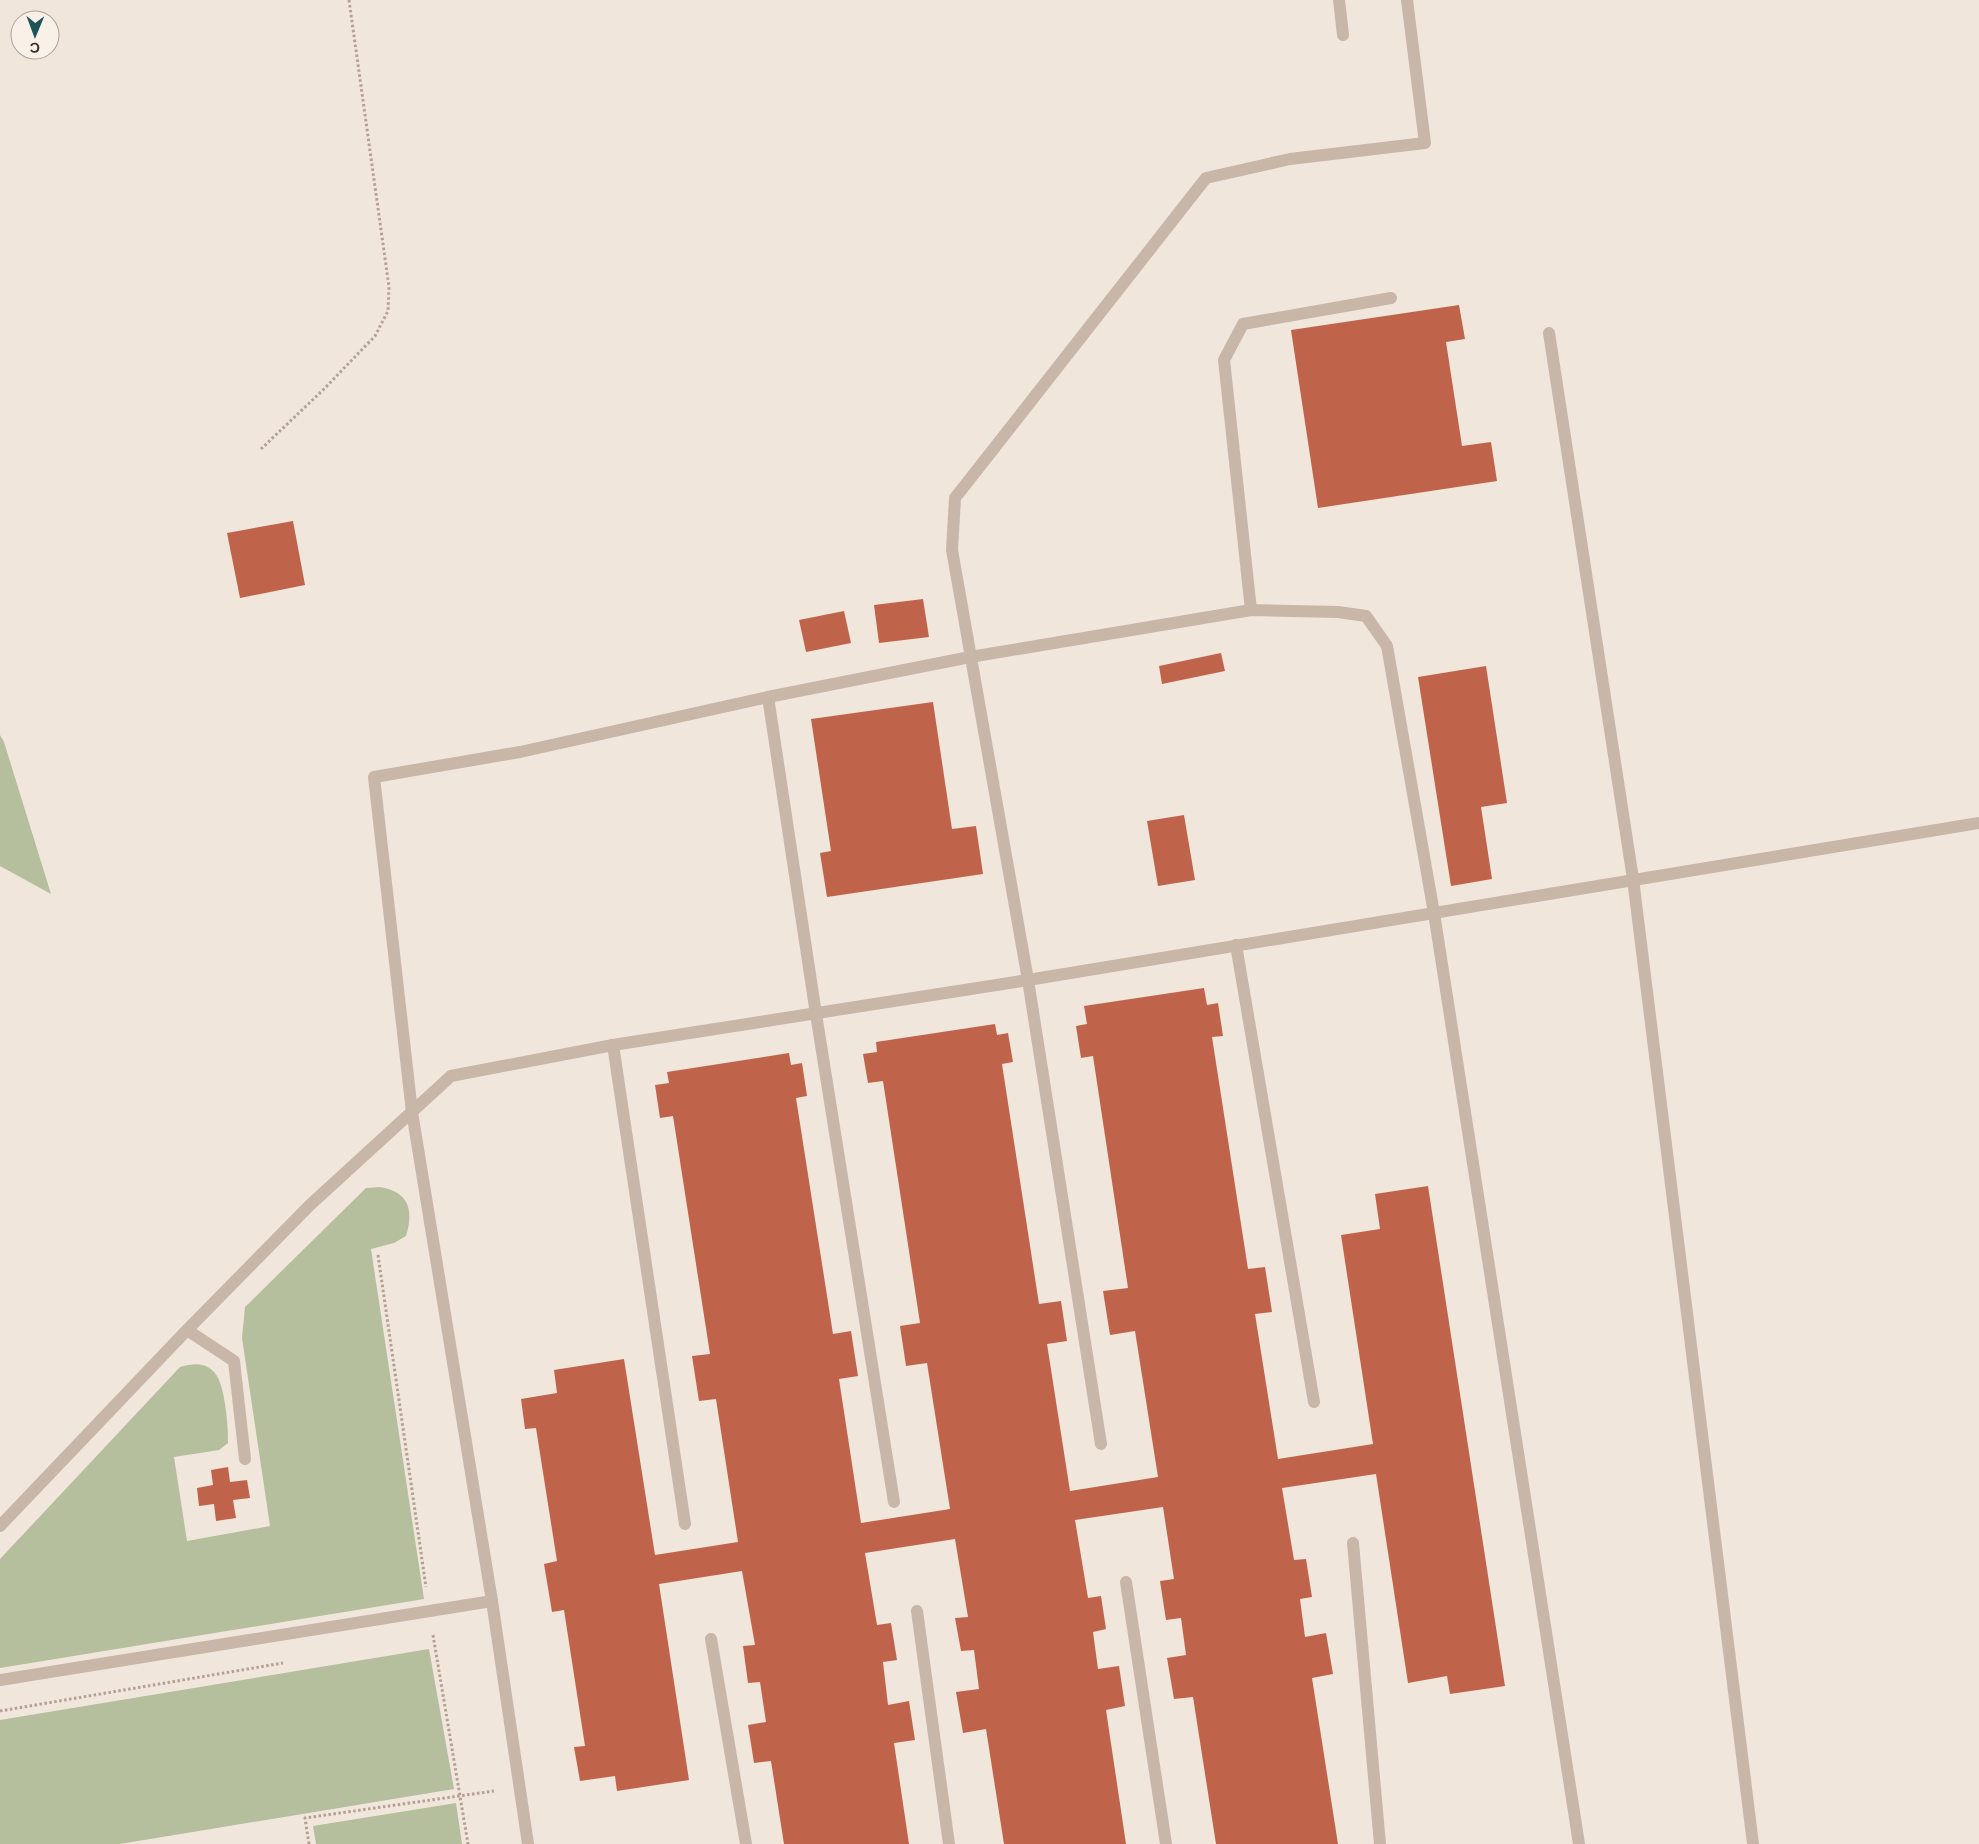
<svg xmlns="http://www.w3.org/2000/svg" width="1979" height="1844" font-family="Helvetica,sans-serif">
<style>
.green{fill:#b5bf9d}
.building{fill:#c0634b}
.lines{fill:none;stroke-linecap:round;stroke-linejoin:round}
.path{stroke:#b4a093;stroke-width:3;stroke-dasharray:2.5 2.5;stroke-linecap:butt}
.lane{stroke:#c8b6a9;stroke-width:12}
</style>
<rect width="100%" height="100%" fill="#f1e6dc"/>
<g class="green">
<polygon points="0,735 4,742 51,894 0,866"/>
<path d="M380,1187C409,1192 414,1210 406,1236L394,1243L371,1249L424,1599L0,1668V1559L180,1367C212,1357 221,1375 225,1404C227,1417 228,1429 228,1443L219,1450L174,1457L187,1541L270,1526L242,1338L245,1307L366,1188Z"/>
<polygon points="429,1649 454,1789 120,1844 0,1844 0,1720"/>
<polygon points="456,1803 462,1844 316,1844 313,1826"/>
</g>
<g class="building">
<polygon points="1459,305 1465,339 1446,342 1462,446 1491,442 1497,481 1318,508 1291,330"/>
<polygon points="293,521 305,585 240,598 227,533"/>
<polygon points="923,599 929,637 879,643 874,605"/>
<polygon points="844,611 851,643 806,652 799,620"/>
<polygon points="1221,653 1225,671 1162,684 1159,666"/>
<polygon points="1486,666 1507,803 1481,807 1492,879 1451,886 1418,677"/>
<polygon points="933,702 952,829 976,826 983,874 827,897 820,853 831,851 811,719"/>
<polygon points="1184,815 1195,880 1158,886 1147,821"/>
<polygon points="1204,988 1207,1005 1218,1003 1223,1036 1212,1037 1248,1269 1265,1267 1272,1312 1255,1314 1278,1459 1373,1444 1341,1235 1380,1229 1375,1194 1428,1186 1505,1686 1450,1694 1447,1676 1408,1683 1376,1474 1282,1488 1294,1560 1306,1559 1312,1597 1300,1599 1305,1637 1326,1633 1333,1674 1312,1678 1338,1844 1216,1844 1193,1697 1174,1699 1167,1658 1186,1655 1181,1618 1166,1620 1160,1581 1174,1579 1163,1507 1075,1520 1088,1598 1101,1596 1106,1629 1093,1632 1098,1669 1119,1666 1125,1706 1106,1710 1126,1844 1004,1844 986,1729 963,1733 956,1692 979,1689 974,1650 961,1651 955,1618 968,1617 955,1539 865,1553 877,1625 891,1623 897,1660 883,1662 888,1705 909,1701 915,1740 894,1743 909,1844 784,1844 771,1761 754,1763 748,1725 766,1722 760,1682 748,1683 743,1646 755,1645 742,1571 659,1584 689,1780 617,1791 615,1776 580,1781 574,1747 585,1746 564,1610 552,1612 544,1564 557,1561 536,1428 525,1429 521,1399 557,1393 554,1370 624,1359 655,1555 738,1542 716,1399 699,1401 692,1356 710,1354 673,1116 660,1118 655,1085 669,1083 667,1072 789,1053 791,1065 802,1063 807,1096 796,1098 833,1334 851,1331 858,1376 839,1379 861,1523 950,1509 927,1363 906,1366 900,1326 920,1323 883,1081 868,1083 863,1054 877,1052 876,1042 995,1024 997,1035 1008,1033 1013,1062 1002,1064 1039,1304 1061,1301 1067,1341 1047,1344 1070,1491 1158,1477 1135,1331 1110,1335 1103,1291 1128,1288 1093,1056 1081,1058 1076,1026 1087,1024 1084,1006"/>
<polygon points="228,1467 230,1482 247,1480 250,1498 233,1500 236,1518 216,1521 214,1504 199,1506 197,1488 213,1485 211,1470"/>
</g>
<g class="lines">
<g class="path">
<polyline points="261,449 324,389 375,336 388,311 389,287 349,0"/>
<polyline points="378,1255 426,1587"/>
<polyline points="433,1635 468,1844"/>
<polyline points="0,1711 283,1663"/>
<polyline points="309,1844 305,1818 494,1791"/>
</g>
<g class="lane">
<polyline points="1339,0 1343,35"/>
<polyline points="1549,333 1633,879 1753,1844"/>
<polyline points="1251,610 1224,360 1243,324 1391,298"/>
<polyline points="768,697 816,1014 894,1502"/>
<polyline points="1236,945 1314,1402"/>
<polyline points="613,1045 685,1524"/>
<polyline points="187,1330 234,1361 245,1459"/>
<polyline points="1101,1444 1028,980 952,550 955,498 1206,178 1290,159 1425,143 1407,0"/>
<polyline points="0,1526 187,1330 310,1205 451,1076 613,1045 1028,980 1979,823"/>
<polyline points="1353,1543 1380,1844"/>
<polyline points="1126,1582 1166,1844"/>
<polyline points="917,1611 949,1844"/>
<polyline points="711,1639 746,1844"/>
<polyline points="0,1680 492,1601"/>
<polyline points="528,1844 492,1601 412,1112 374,777 520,752 768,697 970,657 1251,610 1338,612 1366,616 1387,646 1434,913 1579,1844"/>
</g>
</g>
<g transform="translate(35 35) rotate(181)"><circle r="24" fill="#f9f0e8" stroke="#aba29b"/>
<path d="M0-4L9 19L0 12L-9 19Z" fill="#205355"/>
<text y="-8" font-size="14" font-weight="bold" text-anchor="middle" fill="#362c28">С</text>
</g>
</svg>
